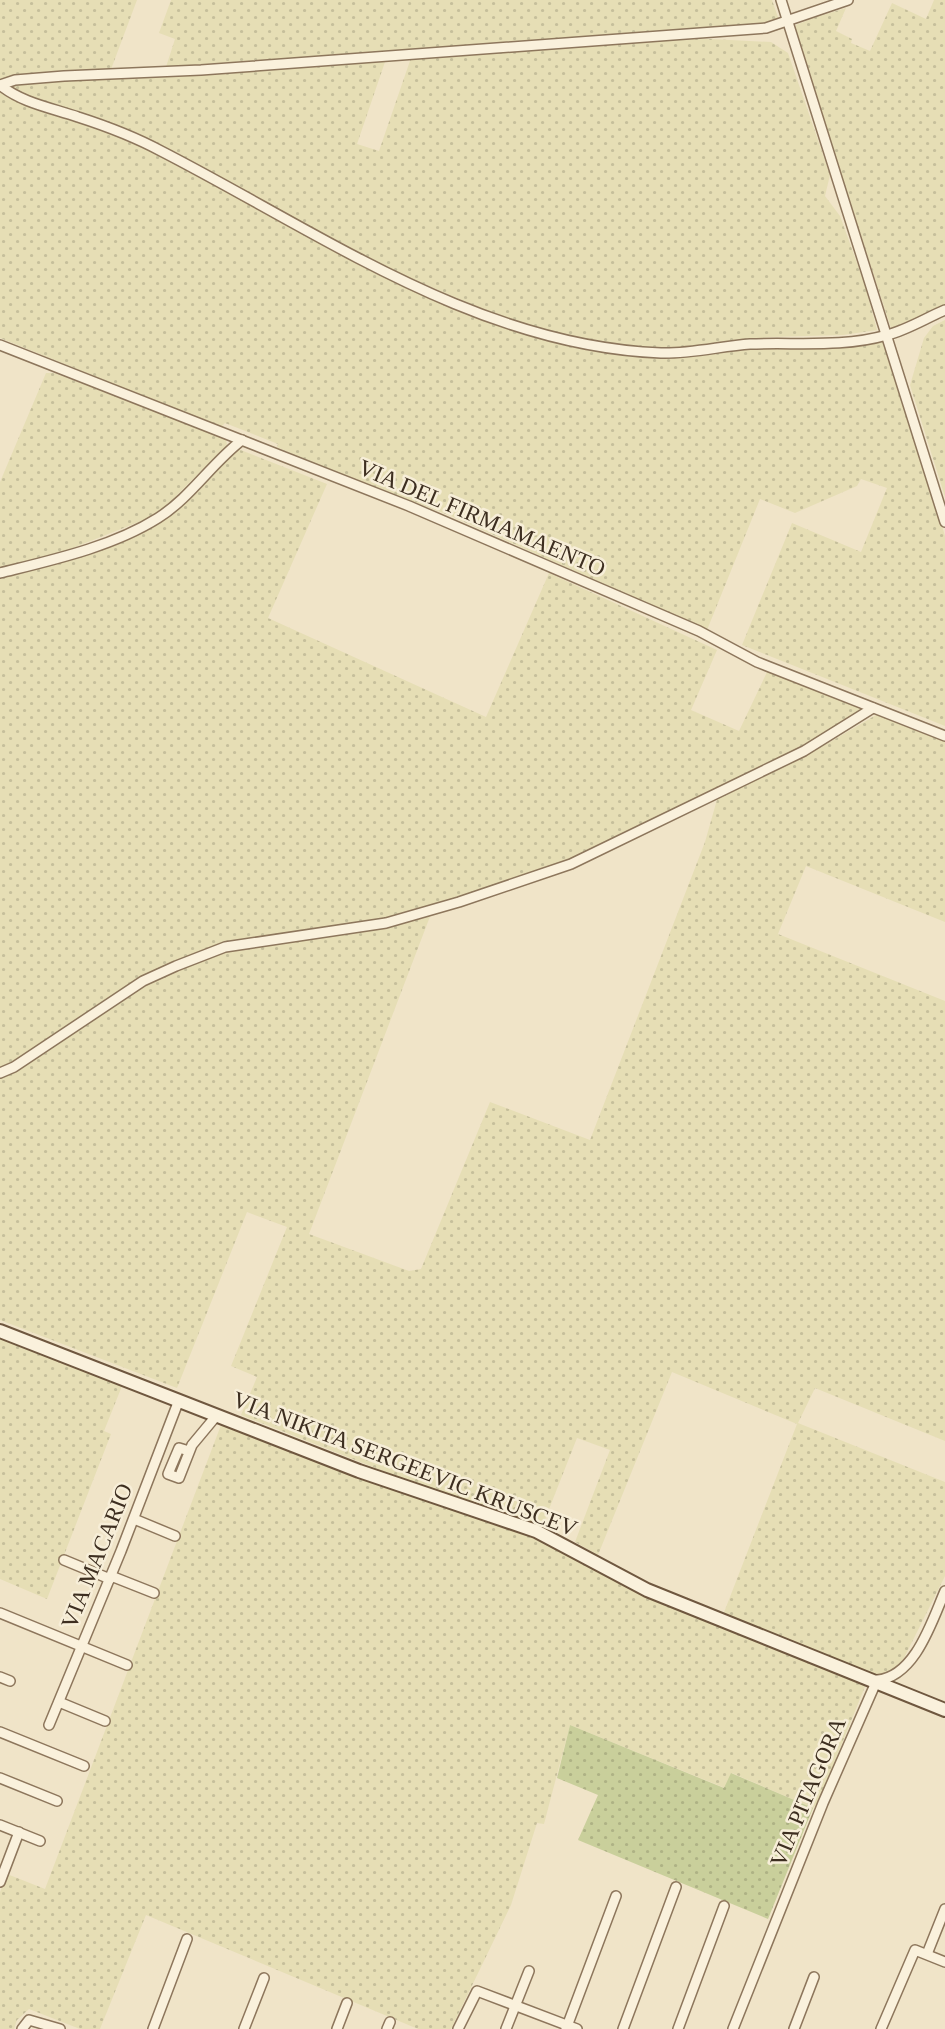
<svg xmlns="http://www.w3.org/2000/svg" width="945" height="2029" font-family="'Times New Roman',serif">
<style>
.farmland{fill:url(#farmland-dots)}
.grass{fill:url(#grass-dots)}
.lines{fill:none;stroke-linecap:round;stroke-linejoin:round}
.street-casing{stroke:#8d765c;stroke-width:12}
.secondary-casing{stroke:#6f573f;stroke-width:16}
.street{stroke:#faf1dc;stroke-width:9}
.secondary{stroke:#faf1dc;stroke-width:12}
.labels{text-anchor:middle;dominant-baseline:central;stroke-width:5;stroke-linejoin:round;paint-order:stroke}
.street-label{font-size:23px;fill:#3d2e20;stroke:#f7eed8}
</style>
<defs>
<pattern id="farmland-dots" width="8" height="8" patternUnits="userSpaceOnUse" patternTransform="scale(1.75)"><rect width="8" height="8" fill="#e6deb5"/><path d="M2 2h.1M6 6h.1" fill="none" stroke="#c6bf9b" stroke-width="1.8" stroke-linecap="round"/></pattern>
<pattern id="grass-dots" width="8" height="8" patternUnits="userSpaceOnUse" patternTransform="scale(1.75)"><rect width="8" height="8" fill="#c9cf9b"/><path d="M2 2h.1M6 6h.1" fill="none" stroke="#aeb285" stroke-width="1.8" stroke-linecap="round"/></pattern>
</defs>
<rect width="100%" height="100%" fill="#f0e4c8"/>
<g class="farmland">
<polygon points="0,0 137,0 110,72 0,81"/>
<polygon points="171,0 772,0 780,23 166,67 175,39 159,33"/>
<polygon points="934,0 945,0 945,306 891,328 794,30 796,25 813,18 846,8 836,31 852,39 851,43 870,51 892,3 926,19"/>
<polygon points="691,38 771,42 788,53 830,175 825,196 840,216 865,285 877,330 843,335 770,337 663,351 568,339 515,323 396,272 148,140 12,91 11,87 23,83 386,59 357,144 379,151 412,55 456,57 461,56 463,51"/>
<polygon points="0,91 115,133 153,151 367,268 529,336 616,355 647,358 755,348 814,349 885,340 945,536 945,726 742,645 792,523 861,552 887,488 861,479 857,486 795,513 760,499 707,630 451,516 307,461 277,447 278,444 225,423 221,427 0,338"/>
<polygon points="945,320 945,497 910,385 924,338 933,326"/>
<polygon points="46,373 54,373 214,434 226,440 227,445 170,502 149,518 60,553 0,569 0,482"/>
<polygon points="238,449 327,484 268,618 486,717 549,573 717,650 691,710 739,731 768,670 860,708 860,713 794,753 697,800 558,864 434,906 309,1234 409,1271 421,1269 490,1102 590,1140 705,842 718,796 830,742 876,715 945,740 945,922 806,866 778,934 945,1001 945,1441 815,1388 798,1423 945,1482 945,1576 901,1664 894,1670 876,1676 723,1615 797,1424 672,1372 598,1555 575,1542 610,1450 577,1438 542,1527 411,1482 241,1415 257,1377 231,1366 287,1227 247,1212 177,1388 0,1320 0,579 64,562 125,540 154,525"/>
<polygon points="0,1334 120,1380 122,1386 104,1431 111,1434 47,1599 0,1579"/>
<polygon points="221,1425 229,1425 517,1528 866,1684 818,1803 813,1808 732,1773 725,1788 570,1725 544,1824 537,1823 511,1905 451,2029 418,2029 146,1915 100,2029 80,2029 29,2009 17,2020 14,2029 0,2029 0,1892 7,1874 45,1889"/>
</g>
<polygon class="grass" points="570,1725 724,1788 731,1773 813,1808 768,1919 578,1840 598,1795 557,1778"/>
<g class="lines">
<defs>
<g id="street">
<polyline points="781,0 945,522"/>
<path d="M0,85C22,103 52,108 78,117C106,126 135,137 161,151C319,232 477,346 661,353C689,354 722,346 750,344C796,342 842,348 887,335C907,330 926,318 945,310"/>
<polyline points="0,85 15,80 64,76 201,70 766,28 848,0"/>
<polyline points="0,345 409,506 699,631 757,662 945,736"/>
<path d="M0,573C52,560 112,547 158,518C190,498 212,463 242,440"/>
<polyline points="0,1073 14,1067 143,981 176,966 225,947 386,923 459,902 571,864 804,751 873,708"/>
<polyline points="189,1451 179,1448 168,1474 179,1478 192,1445 217,1415"/>
<polyline points="134,1519 175,1536"/>
<polyline points="64,1560 110,1579"/>
<polyline points="111,1576 154,1593"/>
<polyline points="0,1613 127,1665"/>
<polyline points="0,1677 10,1681"/>
<polyline points="59,1702 105,1721"/>
<polyline points="49,1725 121,1551 179,1400"/>
<polyline points="0,1732 84,1766"/>
<polyline points="0,1778 57,1801"/>
<polyline points="0,1825 40,1841"/>
<polyline points="0,1882 19,1832"/>
<polyline points="927,1954 945,1909"/>
<polyline points="22,2029 29,2020 60,2029"/>
<polyline points="153,2029 187,1939"/>
<polyline points="244,2029 264,1978"/>
<polyline points="337,2029 347,2003"/>
<polyline points="387,2029 390,2022"/>
<polyline points="458,2029 477,1991 577,2029"/>
<polyline points="506,2029 529,1971"/>
<polyline points="566,2029 616,1896"/>
<polyline points="623,2029 676,1887"/>
<polyline points="678,2029 724,1906"/>
<path d="M733,2029L823,1803L877,1680C915,1677 932,1621 945,1591"/>
<polyline points="794,2029 814,1977"/>
<polyline points="881,2029 915,1950 945,1962"/>
</g>
<polyline id="secondary" points="0,1331 359,1471 536,1531 647,1590 945,1710"/>
</defs>
<use href="#street" class="street-casing"/>
<use href="#secondary" class="secondary-casing"/>
<use href="#street" class="street"/>
<use href="#secondary" class="secondary"/>
</g>
<g class="labels">
<g class="street-label">
<text transform="translate(482 518) rotate(23)">VIA DEL FIRMAMAENTO</text>
<text transform="translate(405 1464) rotate(21)">VIA NIKITA SERGEEVIC KRUSCEV</text>
<text transform="translate(97 1556) rotate(-68)">VIA MACARIO</text>
<text transform="translate(808 1792) rotate(-67)">VIA PITAGORA</text>
</g>
</g>
</svg>
